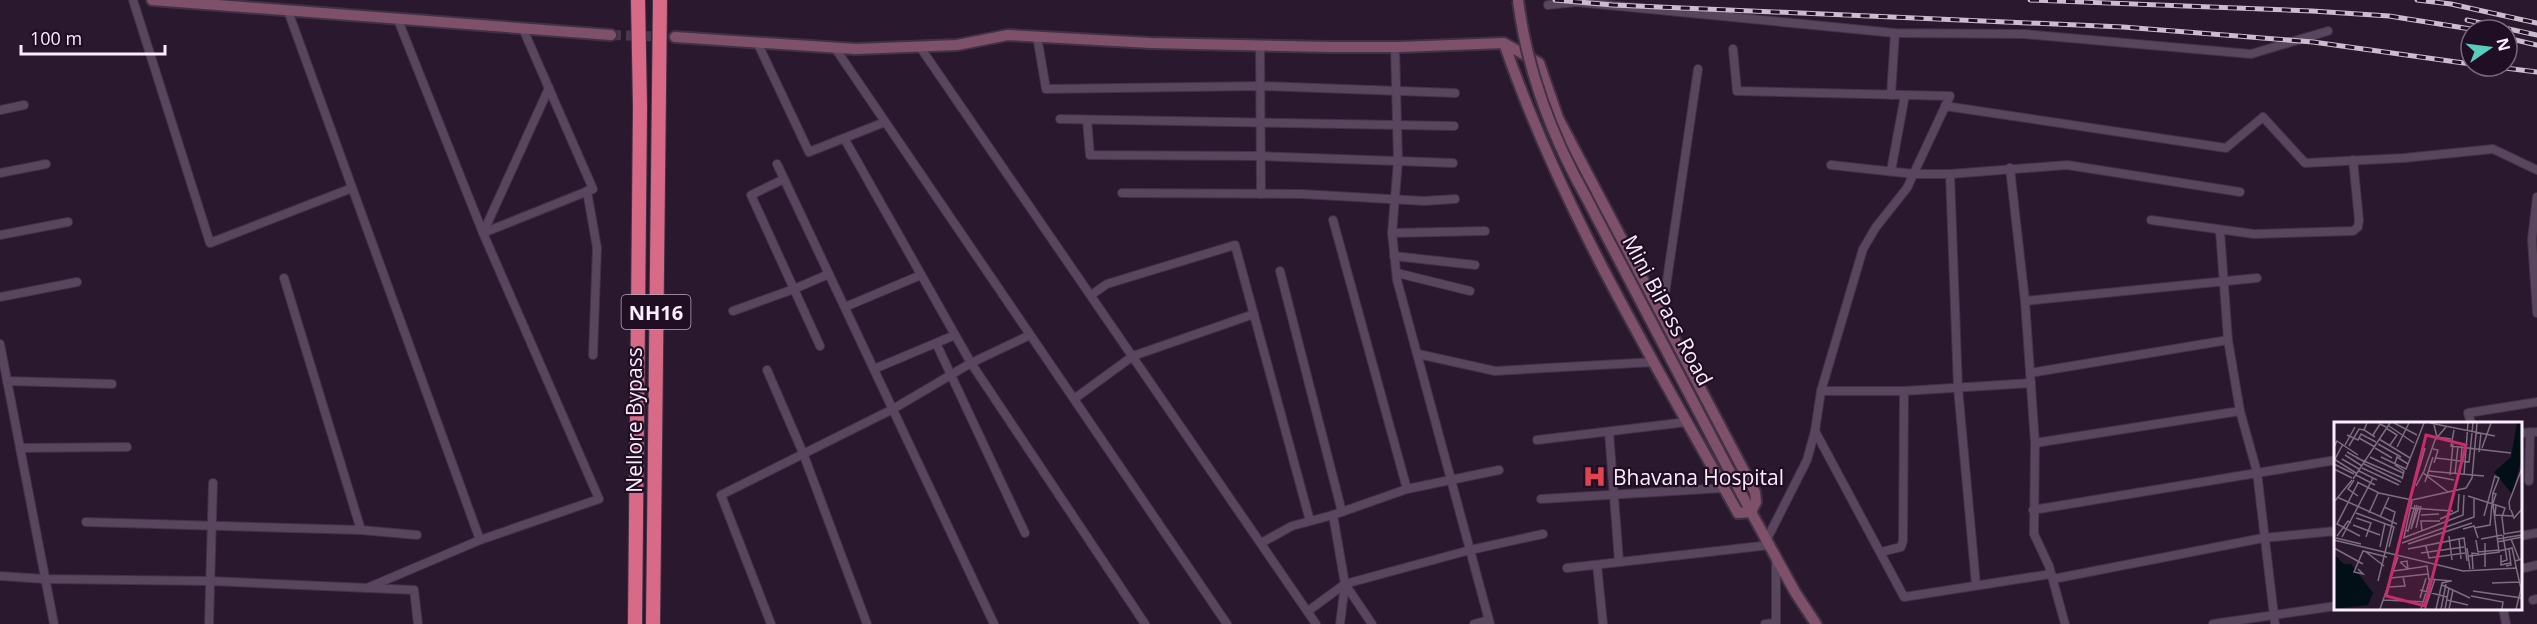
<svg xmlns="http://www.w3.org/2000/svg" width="2537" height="624" font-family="'Open Sans',sans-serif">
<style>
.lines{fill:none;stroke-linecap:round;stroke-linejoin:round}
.secondary-tunnel{stroke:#49384d;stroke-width:10;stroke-dasharray:10 5;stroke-linecap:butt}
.street-casing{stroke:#403244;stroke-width:10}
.secondary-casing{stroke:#403244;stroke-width:14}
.highway-casing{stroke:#403244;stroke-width:16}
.street{stroke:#59455e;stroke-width:8}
.secondary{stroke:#7f506a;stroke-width:10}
.highway{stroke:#d86987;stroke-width:14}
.rail-casing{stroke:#cbbdce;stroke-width:5}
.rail{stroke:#200e24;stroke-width:3;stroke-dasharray:9;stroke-linecap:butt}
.secondary-bridge-casing{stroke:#403244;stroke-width:14;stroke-linecap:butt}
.secondary-bridge{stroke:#7f506a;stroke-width:10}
.labels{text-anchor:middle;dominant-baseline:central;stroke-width:4.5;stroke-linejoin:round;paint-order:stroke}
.shield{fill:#200e24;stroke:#b9abbc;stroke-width:1.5}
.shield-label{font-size:20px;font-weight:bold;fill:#faeefd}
.street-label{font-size:21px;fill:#faeefd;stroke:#200e24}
.poi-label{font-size:21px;fill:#faeefd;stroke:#200e24;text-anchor:start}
.inset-road{fill:none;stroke:#7d6e81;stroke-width:1.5}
.view{fill:#c82d6b;fill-opacity:0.15;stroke:#c82d6b;stroke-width:3}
.inset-edge{fill:none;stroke:#faeefd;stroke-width:3}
</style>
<rect width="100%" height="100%" fill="#2a182e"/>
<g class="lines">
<polyline class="secondary-tunnel" points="611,35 675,37"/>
<defs>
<g id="street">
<polyline points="133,0 210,243 352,188"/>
<polyline points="1548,5 1576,2 1895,33 2024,34 2251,54 2328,31"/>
<polyline points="288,11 480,540"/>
<polyline points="398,20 483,233 593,189 523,29"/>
<polyline points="1037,36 1046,89 1261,86 1455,93"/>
<polyline points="757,42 809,152 885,122"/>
<polyline points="1260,45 1261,194"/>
<polyline points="920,47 1316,624"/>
<polyline points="1395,47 1398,161 1392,233 1397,280 1490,624"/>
<polyline points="835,48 1227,624"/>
<polyline points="1733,49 1737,91 1950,96 1907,188 1876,227 1863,249 1821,391 1815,431 1807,460 1767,539"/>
<polyline points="1891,95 1895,33"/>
<polyline points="1945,106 2226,148 2263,117 2305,163 2404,158 2493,149 2537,170"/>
<polyline points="0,110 24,105"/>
<polyline points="1060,119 1454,126"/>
<polyline points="1087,120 1090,155 1259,156 1453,163"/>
<polyline points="844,138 971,363 1145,624"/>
<polyline points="777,164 994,624"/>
<polyline points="1831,165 1914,174 1950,174 2067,165 2240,192"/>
<polyline points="2010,168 2025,301 2035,443 2034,534 2049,566 2065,624"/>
<polyline points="1891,171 1905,95"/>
<polyline points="0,173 46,164"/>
<polyline points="1950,174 1958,388 1976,585"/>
<polyline points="784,179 751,195 820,346"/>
<polyline points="587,191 597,248 593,355"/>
<polyline points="1122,193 1302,194 1424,201 1455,199"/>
<polyline points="2537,197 2532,240 2537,313"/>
<polyline points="1333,220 1407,489"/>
<polyline points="2151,220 2254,234 2353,231 2358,227 2359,220 2353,160"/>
<polyline points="2220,231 2228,340 2240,411 2257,472 2275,624"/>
<polyline points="1392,233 1485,231"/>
<polyline points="0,235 68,222"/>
<polyline points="1394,256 1475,265"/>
<polyline points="1280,271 1342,512"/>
<polyline points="1397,273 1470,291"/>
<polyline points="284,278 361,530"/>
<polyline points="1091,295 1107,284 1235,245 1310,521"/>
<polyline points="0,297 77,282"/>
<polyline points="2025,301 2257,278"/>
<polyline points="845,307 921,275"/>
<polyline points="733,311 794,289 829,274"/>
<polyline points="1662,314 1698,69"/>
<polyline points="936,343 1025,533"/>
<polyline points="0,344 54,624"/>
<polyline points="1418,354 1495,371 1654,362"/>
<polyline points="874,369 955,335"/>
<polyline points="767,370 803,453 867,624"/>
<polyline points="2030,373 2228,340"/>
<polyline points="7,381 112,384"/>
<polyline points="1821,391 1904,391 2031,383"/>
<polyline points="1074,399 1133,356 1254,314"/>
<polyline points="2471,423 2468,413 2537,402"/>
<polyline points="1815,431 1904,597 2051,574"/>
<polyline points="1609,432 1619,561"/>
<polyline points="2520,433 2537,432"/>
<polyline points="1537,440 1687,422"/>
<polyline points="2035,443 2240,411"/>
<polyline points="20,448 127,447"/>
<polyline points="2529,481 2530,432"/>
<polyline points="1541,499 1724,488"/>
<polyline points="2033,510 2336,460"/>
<polyline points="1333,515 1345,584 1372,624"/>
<polyline points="86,522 361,530 417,535"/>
<polyline points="2520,536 2537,533"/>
<polyline points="1261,543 1292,526 1333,515 1407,489 1499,470"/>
<polyline points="1881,552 1901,547 1903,541 1904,391"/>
<polyline points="1776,560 1776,624"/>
<polyline points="1597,565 1603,624"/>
<polyline points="1567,568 1770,545"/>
<polyline points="2520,569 2537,565"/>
<polyline points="0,576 45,579 210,581 414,590 418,624"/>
<polyline points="2053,579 2263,538 2336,531"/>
<polyline points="367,588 480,540 599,499 483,233 549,88"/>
<polyline points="2533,600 2537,599"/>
<polyline points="2503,608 2506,624"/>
<polyline points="1308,611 1345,584 1470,550 1543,534"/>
<polyline points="209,624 213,483"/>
<polyline points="771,624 721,495 893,409 971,363 1030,335"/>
<polyline points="1340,624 1345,584"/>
<polyline points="1474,624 1489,620"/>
<polyline points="1765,624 1776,623"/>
<polyline points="2213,624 2336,606"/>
</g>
<g id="secondary">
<polyline points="152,0 611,35"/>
<path d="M675,37L856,49L957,45L1008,35L1151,43L1331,47H1400L1504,43L1539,63L1558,118L1755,492L1756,502L1751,512L1738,513C1653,360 1561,209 1504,43"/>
<polyline points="1586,197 1751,512 1795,592 1816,624"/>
</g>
<g id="highway">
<polyline points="635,624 640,107 638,0"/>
<polyline points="653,624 660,0"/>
</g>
</defs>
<use href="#street" class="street-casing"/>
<use href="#secondary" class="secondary-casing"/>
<use href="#highway" class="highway-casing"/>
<use href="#street" class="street"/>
<use href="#secondary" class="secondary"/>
<use href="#highway" class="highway"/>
<defs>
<g id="rail">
<polyline points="1555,0 1613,5 2123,27 2313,42 2471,64"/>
<polyline points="2030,0 2312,11 2389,16 2477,30"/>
<polyline points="2417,0 2451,4 2537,23"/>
<polyline points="2467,20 2537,35"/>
<polyline points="2507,38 2537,45"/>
<polyline points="2489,66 2537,72"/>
</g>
</defs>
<use href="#rail" class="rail-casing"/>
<use href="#rail" class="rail"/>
<defs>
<path id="secondary-bridge" d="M1518,0C1527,71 1551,135 1586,197"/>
</defs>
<use href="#secondary-bridge" class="secondary-bridge-casing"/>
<use href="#secondary-bridge" class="secondary-bridge"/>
</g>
<defs>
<symbol id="hospital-bare" viewBox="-9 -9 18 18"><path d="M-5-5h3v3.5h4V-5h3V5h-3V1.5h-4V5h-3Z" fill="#e0444e" stroke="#200e24" stroke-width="2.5" paint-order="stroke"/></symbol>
</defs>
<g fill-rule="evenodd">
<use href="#hospital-bare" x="1578" y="460" width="33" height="33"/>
</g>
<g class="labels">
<rect class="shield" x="621.5" y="295" width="69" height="34" rx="4.5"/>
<g class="shield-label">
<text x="656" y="312">NH16</text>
</g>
<g class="street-label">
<text transform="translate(1668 310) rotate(62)">Mini BiPass Road</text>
<text transform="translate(634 420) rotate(-90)">Nellore Bypass</text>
</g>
<g class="poi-label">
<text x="1613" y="477">Bhavana Hospital</text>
</g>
</g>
<g transform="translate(2334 422)">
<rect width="188" height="188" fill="#2a182e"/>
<path d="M183,1H187V39L178,72L160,50L177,35ZM0,132L10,142H17L39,171L34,183L0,187Z" fill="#030f17"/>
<path class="inset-road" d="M33,1L30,8L41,15M60,1L83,13M96,1L161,14M100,3L103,15L117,17M55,4L80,21M52,6L63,13L56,23M120,8L117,24L177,31M13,13L24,18L27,12L42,20M39,13L46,2L52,5M25,16L41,25M45,17L76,36M44,22L67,35M11,23L21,5M15,24L25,7L30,8M0,25L3,19L24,33M63,25L75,1M41,26L58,36M148,26L157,1M99,27L104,28L100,41M13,30L31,40M145,30L147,11M11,33L28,44M36,35L69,51M47,35L72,47L90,1M23,36L69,56M102,36L135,40L139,1M0,37L22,51M8,37L25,47M0,39L9,22M61,41L63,35L74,42M0,42L20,52M30,42L67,60M61,43L70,49L68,57M28,46L65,63M0,47L18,56M25,49L43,58M94,49L150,54M89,52L101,18L112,5M121,52L124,24M126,52L128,24M22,53L41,63M94,53L120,58M116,53L119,22M130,53L134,1M19,57L56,1M20,58L14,67L24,74M23,60L45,71L78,78L132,66L138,56L143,1M91,60L99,35M24,61L3,102L26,114M82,64L89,51L114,70M134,74L171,86L168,95L170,112L188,109M3,75L63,102M77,75L91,26M0,80L18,58M162,83L161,93L179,94M77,86L119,89M176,88L175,80L188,46M177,88L180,96L187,88M22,91L60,105L55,125M35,91L44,71M87,93L105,92M150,94L161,54L165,56L159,71M46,95L55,75M22,96L37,101L32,115M106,97L124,89L125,72M19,103L46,113M82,106L87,84M140,106L156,103L159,71L162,72L159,81M77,107L85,84M77,107L83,83M129,107L140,104L144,116M71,108L74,109L81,83M88,109L87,99H106M3,114L14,99L17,101M115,114L118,138M8,115L39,56M70,115L78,79M2,116L27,122M69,116L129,93L130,73M125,117L127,137M147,117L168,113M163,117L188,113M177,117L185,137M0,118L129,149L183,146M142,118L144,130L165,128M163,120L188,115M68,121L140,95V76M151,121V145M74,122L138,101M92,124L95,136L131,131M46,125L51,101M0,126L29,142M133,126L136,147M74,127L130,116L133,139M165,129L178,126L181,139L188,137M32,130L50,144M87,131L130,125M167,133V143L176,141M135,134L165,130L159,82M66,140L74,147L93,144L95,158M167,140L173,138L169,113M181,140L187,167L182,187M172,144L177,143L175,127M24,147L29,152L20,150L29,129L53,135M139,147L138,131L145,132M59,149L74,147L73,139L67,140M57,156L94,152M44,159L61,90L50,85M158,161L185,160M108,163L136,176M54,165L71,164L69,154M86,168L113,175M139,169L188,176M137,174L169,180L168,187M86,176L92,156M49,178L93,180M113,178L134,183M46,187L64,135M87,187L96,157L118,159M91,187L101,157M102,187L108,161L117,159M107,187L112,162M111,187L115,166M115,187L119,168"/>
<path class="view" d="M92,13L132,23L91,184L52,174Z"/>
<rect width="188" height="188" class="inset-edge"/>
</g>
<g transform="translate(2489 48) rotate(76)"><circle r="28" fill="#200e24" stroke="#77687b" stroke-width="1.5"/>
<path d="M0-4.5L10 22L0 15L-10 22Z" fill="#59cebf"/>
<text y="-9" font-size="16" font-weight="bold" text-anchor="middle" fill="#faeefd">N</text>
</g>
<path d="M21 45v9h144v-9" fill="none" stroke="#faeefd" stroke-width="3"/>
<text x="30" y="45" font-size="18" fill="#faeefd" stroke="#200e24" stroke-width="4.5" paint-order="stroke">100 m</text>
</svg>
